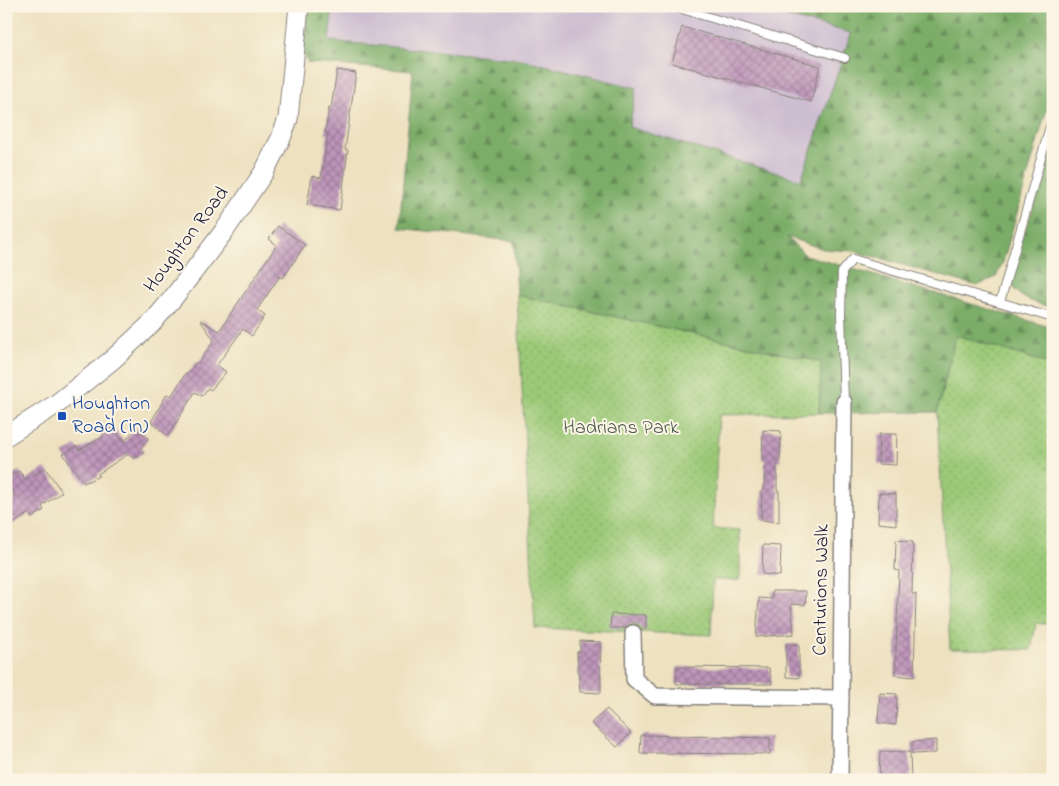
<svg xmlns="http://www.w3.org/2000/svg" width="1059" height="786" font-family="'Indie Flower',sans-serif">
<style>
.industrial{fill:#cebed1}
.green{fill:url(#green-dots);stroke:#5e7659}
.forest{fill:url(#forest-firs);stroke:#4f6852}
.building{fill:url(#building-cross-hatch)}
.lines{fill:none;stroke-linecap:round;stroke-linejoin:round}
.service-casing{stroke:#88827d;stroke-width:10}
.minor-casing{stroke:#88827d;stroke-width:18}
.tertiary-casing{stroke:#88827d;stroke-width:21}
.service{stroke:#fff;stroke-width:8}
.minor{stroke:#fff;stroke-width:15}
.tertiary{stroke:#fff;stroke-width:19}
.transit-dot{fill:#1a4fb4;stroke:#fcf5e5;stroke-width:2}
.labels{text-anchor:middle;dominant-baseline:central;stroke-width:4;stroke-linejoin:round;paint-order:stroke}
.street-label{font-size:20px;fill:#22223b;stroke:#fcf5e5}
.transit-label{font-size:20px;fill:#164399;stroke:#fcf5e5;text-anchor:start}
.park-label{font-size:20px;fill:#4c5c50;stroke:#fcf5e5}
</style>
<defs>
<pattern id="green-dots" width="8" height="8" patternUnits="userSpaceOnUse" patternTransform="scale(1.25)"><rect width="8" height="8" fill="#9bc977"/><path d="M2 2h.1M6 6h.1" fill="none" stroke="#85ac68" stroke-width="1.8" stroke-linecap="round"/></pattern>
<pattern id="forest-firs" width="22" height="20" patternUnits="userSpaceOnUse" patternTransform="scale(1.25)"><rect width="22" height="20" fill="#7cad68"/><path d="M5 1l3.5 6h-7zM16 11l3.5 6h-7z" fill="#658c57"/></pattern>
<pattern id="building-cross-hatch" width="8" height="8" patternUnits="userSpaceOnUse" patternTransform="scale(1.25)"><rect width="8" height="8" fill="#be95ba"/><path d="M0 0l8 8M0 8l8-8" fill="none" stroke="#9a7998"/></pattern>
</defs>
<rect width="100%" height="100%" fill="#fcf5e5"/>
<filter id="ink" filterUnits="userSpaceOnUse"><feTurbulence type="fractalNoise" baseFrequency=".02" numOctaves="2"/><feDisplacementMap in="SourceGraphic" scale="10" xChannelSelector="R" yChannelSelector="G"/><feConvolveMatrix kernelMatrix="1 2 1 2 8 2 1 2 1" color-interpolation-filters="sRGB"/></filter>
<filter id="wash" filterUnits="userSpaceOnUse"><feTurbulence type="fractalNoise" baseFrequency=".0096" numOctaves="4" result="noise"/><feDisplacementMap in="SourceGraphic" scale="20" xChannelSelector="R" yChannelSelector="G"/><feGaussianBlur stdDeviation="1.12" result="paint"/><feColorMatrix in="noise" values="0 0 0 0 0 0 0 0 0 0 0 0 0 0 0 0 0 1.4 0 .05"/><feComposite in="paint" operator="in"/></filter>
<g filter="url(#wash)">
<rect width="100%" height="100%" fill="#ede1bf"/>
<polygon class="industrial" points="333,6 744,6 851,33 801,180 629,127 636,88 521,59 328,41"/>
<g class="green">
<polygon points="517,295 822,362 819,413 719,415 713,528 740,530 740,580 713,580 711,635 535,628"/>
<polygon points="956,335 1053,365 1053,625 1036,623 1031,650 950,649 937,412"/>
</g>
<g class="forest">
<polygon points="309,6 333,6 329,41 521,59 637,88 629,127 801,180 851,33 744,6 1053,6 1053,87 1003,262 996,277 977,286 854,251 823,249 787,237 805,255 1053,328 1053,365 956,335 937,412 819,413 821,362 517,295 514,241 399,228 413,71 308,63 302,52"/>
<path d="M1053,144V308C1040,304 1015,299 1012,283C1008,266 1026,231 1031,214C1039,191 1046,167 1053,144Z"/>
</g>
<g id="blocks">
<g class="building">
<polygon points="682,27 820,66 811,102 672,63"/>
<polygon points="337,70 356,73 345,150 348,150 340,210 307,205 312,176 321,178 328,134 325,133 329,108 331,108"/>
<polygon points="278,226 305,245 283,278 280,276 257,310 265,316 252,336 243,329 217,365 226,372 211,390 208,388 202,396 195,392 168,436 151,422 167,394 171,396 186,373 188,374 196,362 198,364 214,340 200,320 219,331 277,245 269,239"/>
<polygon points="111,426 124,442 136,428 148,438 141,448 144,452 134,459 128,454 98,474 99,476 84,483 63,454 76,446 79,450 104,436 102,432"/>
<polygon points="763,430 781,431 780,462 777,461 777,491 779,491 779,522 761,520 762,490 764,490 765,460 762,460"/>
<polygon points="879,434 897,434 896,465 878,464"/>
<polygon points="45,468 62,492 42,506 44,510 32,518 29,513 6,529 6,503 15,498 6,478 19,471 26,480"/>
<polygon points="879,493 896,494 896,525 878,523"/>
<polygon points="896,540 913,542 912,594 916,594 914,677 895,675 899,571 895,570"/>
<polygon points="763,545 781,546 780,576 762,574"/>
<polygon points="772,591 806,591 805,605 791,604 794,634 756,637 759,598 772,599"/>
<polygon points="611,614 646,615 646,629 641,629 638,625 633,624 629,625 625,628 610,628"/>
<polygon points="580,641 600,642 601,693 580,692 577,652 580,652"/>
<polygon points="786,644 799,644 799,678 786,677"/>
<polygon points="677,667 769,668 772,684 676,684"/>
<polygon points="880,693 897,694 896,725 878,723"/>
<polygon points="607,709 631,733 617,747 591,723"/>
<polygon points="641,735 770,738 770,754 640,753"/>
<polygon points="936,740 936,753 912,754 912,742"/>
<polygon points="880,751 910,752 911,780 879,780"/>
</g>
</g>
</g>
<g filter="url(#ink)">
<use href="#blocks" fill-opacity="0" stroke="#88827d" stroke-width="1"/>
<g class="lines">
<defs>
<g id="service">
<polyline points="672,6 845,58"/>
<polyline points="1000,302 1053,116"/>
<polyline points="844,402 841,315 842,272 853,259 1053,318"/>
</g>
<g id="minor">
<polyline points="633,633 634,679 655,696 841,698"/>
<polyline points="840,780 844,402"/>
</g>
<polyline id="tertiary" points="6,436 58,403 112,360 152,323 173,298 225,230 264,172 281,138 288,119 299,6"/>
</defs>
<use href="#service" class="service-casing"/>
<use href="#minor" class="minor-casing"/>
<use href="#tertiary" class="tertiary-casing"/>
<use href="#service" class="service"/>
<use href="#minor" class="minor"/>
<use href="#tertiary" class="tertiary"/>
</g>
</g>
<rect class="transit-dot" x="57" y="411" width="10" height="10" rx="2.5"/>
<g class="labels">
<g class="street-label">
<text transform="translate(187 240) rotate(-53)">Houghton Road</text>
<text transform="translate(822 590) rotate(-89)">Centurions Walk</text>
</g>
<g class="transit-label">
<text x="72" y="404">Houghton<tspan x="72" dy="23">Road (in)</tspan></text>
</g>
<g class="park-label">
<text x="621" y="428">Hadrians Park</text>
</g>
</g>
<rect width="1059" height="786" fill="none" stroke="#fcf5e5" stroke-width="25"/>
</svg>
